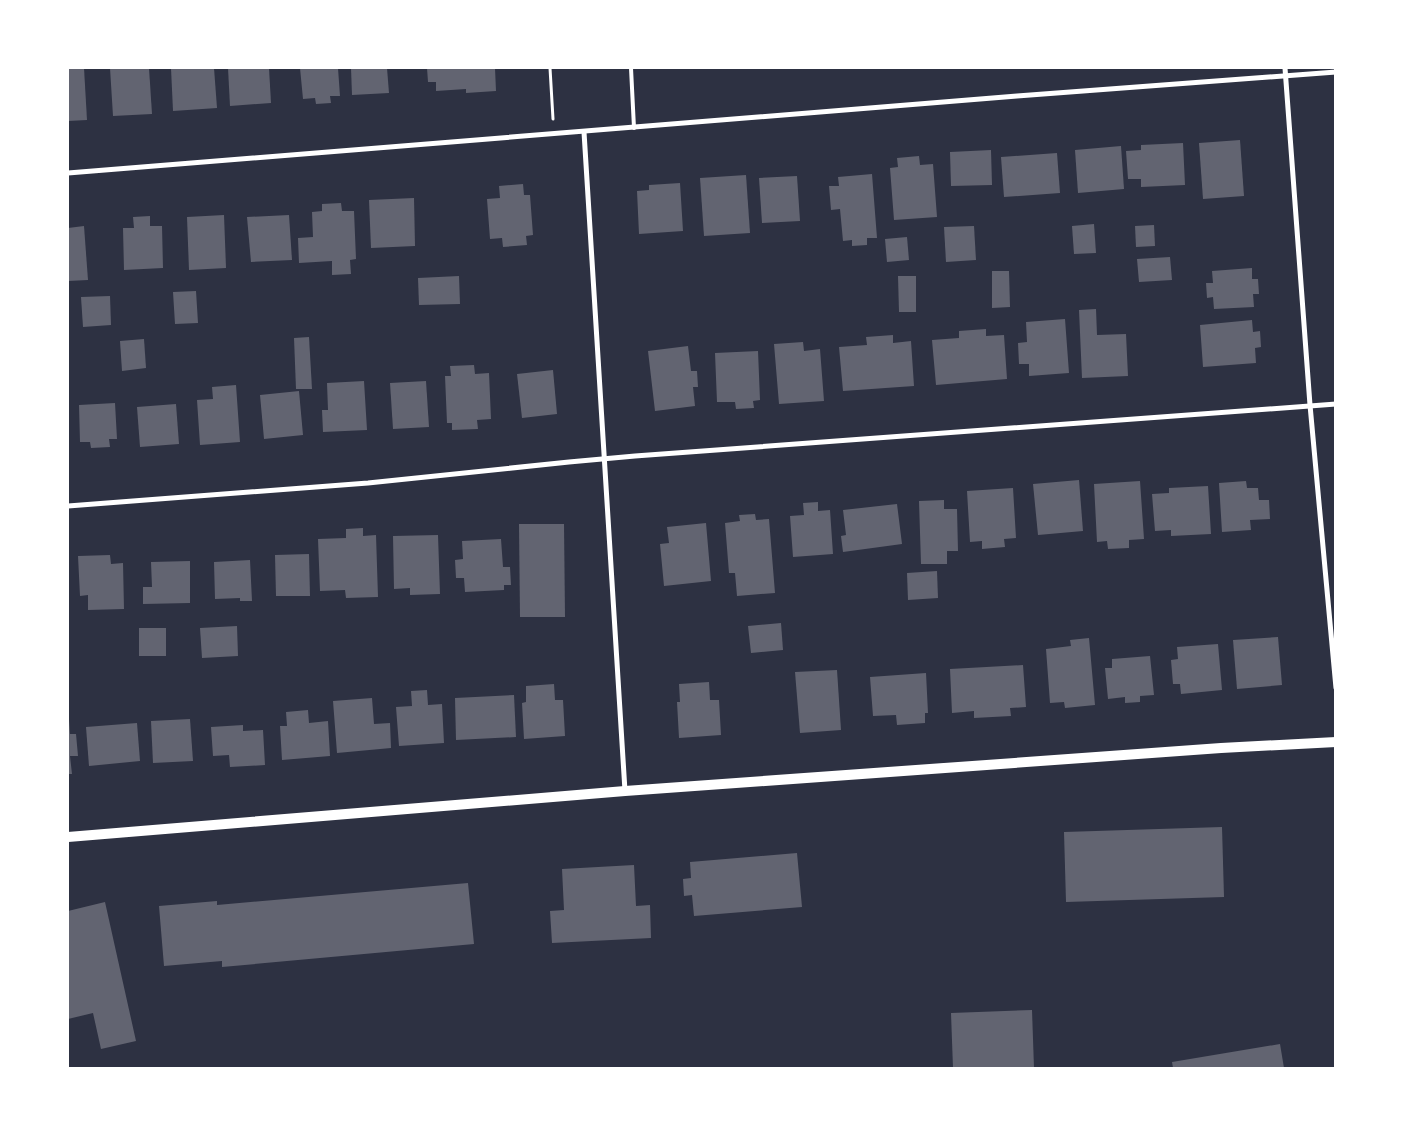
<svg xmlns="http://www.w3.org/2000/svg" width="1403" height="1136" font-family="Merriweather,serif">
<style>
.building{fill:#626471}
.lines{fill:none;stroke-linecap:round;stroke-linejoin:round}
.path{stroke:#fff;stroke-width:3}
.service{stroke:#fff;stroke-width:4}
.minor{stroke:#fff;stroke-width:5}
.secondary{stroke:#fff;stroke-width:10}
</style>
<rect width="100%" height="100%" fill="#2d3142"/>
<g class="building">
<polygon points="68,68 84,68 87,120 68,121"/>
<polygon points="110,68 149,68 152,114 113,116"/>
<polygon points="171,68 214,68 217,108 173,111"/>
<polygon points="228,68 269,68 271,103 230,106"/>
<polygon points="300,68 338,68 340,96 330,96 331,103 316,104 315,98 303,99"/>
<polygon points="351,68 387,68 389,93 352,95"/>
<polygon points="427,68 495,68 496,91 466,93 466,89 436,91 436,82 428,82"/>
<polygon points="1240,140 1244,196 1203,199 1199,143"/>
<polygon points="1183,143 1185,185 1141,187 1141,179 1128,179 1126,151 1141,150 1141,145"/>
<polygon points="1121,146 1124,189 1078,193 1075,150"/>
<polygon points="991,150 992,185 951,186 950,152"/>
<polygon points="1057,153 1060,193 1004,197 1001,157"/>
<polygon points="919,156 920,165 933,164 937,217 894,220 890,168 898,167 897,158"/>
<polygon points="872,174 877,238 867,238 867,245 852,246 852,240 843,241 840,209 831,210 829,186 839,186 838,177"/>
<polygon points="746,175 750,233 704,236 700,178"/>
<polygon points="797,176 800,221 762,223 759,178"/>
<polygon points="680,183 683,231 639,234 637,191 649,190 649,185"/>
<polygon points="523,184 524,195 530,195 533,235 526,236 527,245 503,247 502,238 490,239 487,199 500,198 499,186"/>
<polygon points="414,198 415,246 371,248 369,200"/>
<polygon points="341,203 342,211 354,211 356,259 350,260 351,274 332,275 332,261 299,263 298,238 313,237 312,212 322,211 322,204"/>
<polygon points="224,215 226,268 189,270 187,217"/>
<polygon points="289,215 292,260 251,262 247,217"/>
<polygon points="150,216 150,226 162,226 163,268 124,270 123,228 134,228 133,217"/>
<polygon points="1094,224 1096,253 1074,254 1072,226"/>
<polygon points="1154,225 1155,246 1136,247 1135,226"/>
<polygon points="84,226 88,280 68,281 68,228"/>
<polygon points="974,226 976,260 946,262 944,227"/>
<polygon points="907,237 909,260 887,262 885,239"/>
<polygon points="1170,257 1172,280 1139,282 1137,259"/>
<polygon points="1252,268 1252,279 1258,279 1259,294 1253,294 1254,307 1214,309 1213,297 1207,298 1206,283 1213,283 1212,271"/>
<polygon points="992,271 1009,271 1010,307 992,308"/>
<polygon points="459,276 460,304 419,305 418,278"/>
<polygon points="898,276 916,276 916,312 899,312"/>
<polygon points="196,291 198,323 175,324 173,292"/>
<polygon points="110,296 111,325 83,327 81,297"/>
<polygon points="1096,309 1097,335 1126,334 1128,376 1082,378 1079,310"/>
<polygon points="1065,319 1069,373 1029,376 1029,364 1019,364 1018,343 1027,342 1026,322"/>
<polygon points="1252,320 1253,332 1260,331 1261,347 1255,348 1256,363 1203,367 1200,325"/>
<polygon points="986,329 986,336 1004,335 1007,379 936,385 932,340 959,338 959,331"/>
<polygon points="893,335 893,343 911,341 914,386 843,391 839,347 867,345 866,337"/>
<polygon points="309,337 312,389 296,389 294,338"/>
<polygon points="144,339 146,368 122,371 120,341"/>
<polygon points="803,342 804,351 820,349 824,401 779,404 774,344"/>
<polygon points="688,346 691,371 697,371 698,387 693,387 695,406 655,411 648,351"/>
<polygon points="758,351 760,400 753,401 754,408 736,409 735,402 717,402 715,353"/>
<polygon points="474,365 475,374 489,373 491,419 477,420 478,429 452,430 452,423 447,423 445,376 451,376 450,366"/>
<polygon points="553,370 557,414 522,418 517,374"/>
<polygon points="364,381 367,430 323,432 322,410 328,410 327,383"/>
<polygon points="426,381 429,427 393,429 390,383"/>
<polygon points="236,385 240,442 200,445 197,400 213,399 212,387"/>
<polygon points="299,391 303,435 264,439 260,395"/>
<polygon points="115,403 117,439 109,439 110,447 91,448 90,442 80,442 79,405"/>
<polygon points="176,404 179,444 140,447 137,407"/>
<polygon points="1079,480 1083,531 1038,535 1033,484"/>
<polygon points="1140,481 1144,539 1129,540 1129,548 1108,549 1107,541 1097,542 1094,484"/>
<polygon points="1246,481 1247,488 1258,488 1259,500 1269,500 1270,519 1250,520 1251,530 1222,532 1219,483"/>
<polygon points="1208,486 1211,534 1171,536 1171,530 1155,531 1152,494 1169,493 1169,488"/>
<polygon points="1013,488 1016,538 1004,539 1005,547 982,549 982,541 970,542 967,491"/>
<polygon points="944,500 944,509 957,509 958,551 947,551 947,564 921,564 919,501"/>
<polygon points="818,502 818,511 830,510 833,554 793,557 790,516 804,515 803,503"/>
<polygon points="897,504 902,544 843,552 841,536 846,535 843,510"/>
<polygon points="755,514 756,520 769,519 775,593 737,596 735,573 729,573 725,523 740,521 739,515"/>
<polygon points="706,523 711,581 664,586 660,544 669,543 667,527"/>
<polygon points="519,524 564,524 565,617 520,617"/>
<polygon points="363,528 363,536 376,535 378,597 346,598 345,590 320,591 318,539 346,538 346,529"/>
<polygon points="438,535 440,594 410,595 410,588 394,589 393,536"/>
<polygon points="501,539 503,567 510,567 511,585 504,585 504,590 465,592 464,578 456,578 455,560 463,559 462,541"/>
<polygon points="309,554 310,596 276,596 275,555"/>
<polygon points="110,555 111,564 123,563 124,609 88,610 88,595 80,596 78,556"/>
<polygon points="250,560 252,601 240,601 240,598 215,599 214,562"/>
<polygon points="190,561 190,603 143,604 143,587 152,587 151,562"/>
<polygon points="937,571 938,598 908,600 907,573"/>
<polygon points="781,623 783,650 751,653 748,626"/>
<polygon points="237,626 238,656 202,658 200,628"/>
<rect x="139" y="628" width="27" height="28"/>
<polygon points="1278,637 1282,685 1237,689 1233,640"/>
<polygon points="1089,638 1095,705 1065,708 1064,702 1050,703 1046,649 1071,646 1070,640"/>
<polygon points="1218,644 1222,690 1181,694 1180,684 1173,684 1171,660 1178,659 1177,647"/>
<polygon points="1150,656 1154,695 1140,696 1140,702 1125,703 1125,697 1108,699 1105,668 1112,668 1112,659"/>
<polygon points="1023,665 1026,707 1010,708 1011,716 974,718 974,711 952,713 950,669"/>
<polygon points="837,670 841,730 800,733 795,672"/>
<polygon points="926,673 928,713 925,713 925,723 897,725 896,715 873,716 870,677"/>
<polygon points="709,682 710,700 719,700 721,735 679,738 677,702 680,702 679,684"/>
<polygon points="554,684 555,700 563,700 565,736 524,739 522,703 526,702 526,686"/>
<polygon points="427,690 428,705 442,704 444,743 399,746 396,707 412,706 411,691"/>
<polygon points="514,695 516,737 456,740 455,698"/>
<polygon points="372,698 374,724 390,723 391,748 337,753 333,701"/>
<polygon points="308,710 309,723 328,721 330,756 282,760 280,726 287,726 286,712"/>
<polygon points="68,719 69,719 70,734 76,734 78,756 70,756 72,774 68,774"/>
<polygon points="190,719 193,761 153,763 151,721"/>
<polygon points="137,723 140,761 89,766 86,727"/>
<polygon points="243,725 243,731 263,730 265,765 230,767 229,755 213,756 211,727"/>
<polygon points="1222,827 1224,897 1066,902 1064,832"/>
<polygon points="797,853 802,907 694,916 692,895 684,896 683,879 691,878 690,862"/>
<polygon points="634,865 636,906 650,905 651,938 552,943 550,911 564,910 562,869"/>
<polygon points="468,883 474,944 222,967 222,961 164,966 159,906 217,901 217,905"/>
<polygon points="105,902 136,1041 101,1049 93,1013 68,1019 68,911"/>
<polygon points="1032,1010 1034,1068 953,1068 951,1013"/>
<polygon points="1280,1044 1284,1068 1173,1068 1172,1062"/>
</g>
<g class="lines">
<polyline class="path" points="550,68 553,119"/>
<polyline class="service" points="631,68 634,128"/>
<g class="minor">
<polyline points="1285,68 1310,405 1336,688"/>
<polyline points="584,132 625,791"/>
<polyline points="68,173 1017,96 1336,72"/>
<polyline points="68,506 368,483 569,462 635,456 1336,404"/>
</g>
<polyline class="secondary" points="68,837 625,791 1221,748 1336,742"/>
</g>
<rect width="1403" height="1136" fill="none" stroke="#ffffff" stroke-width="138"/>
</svg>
